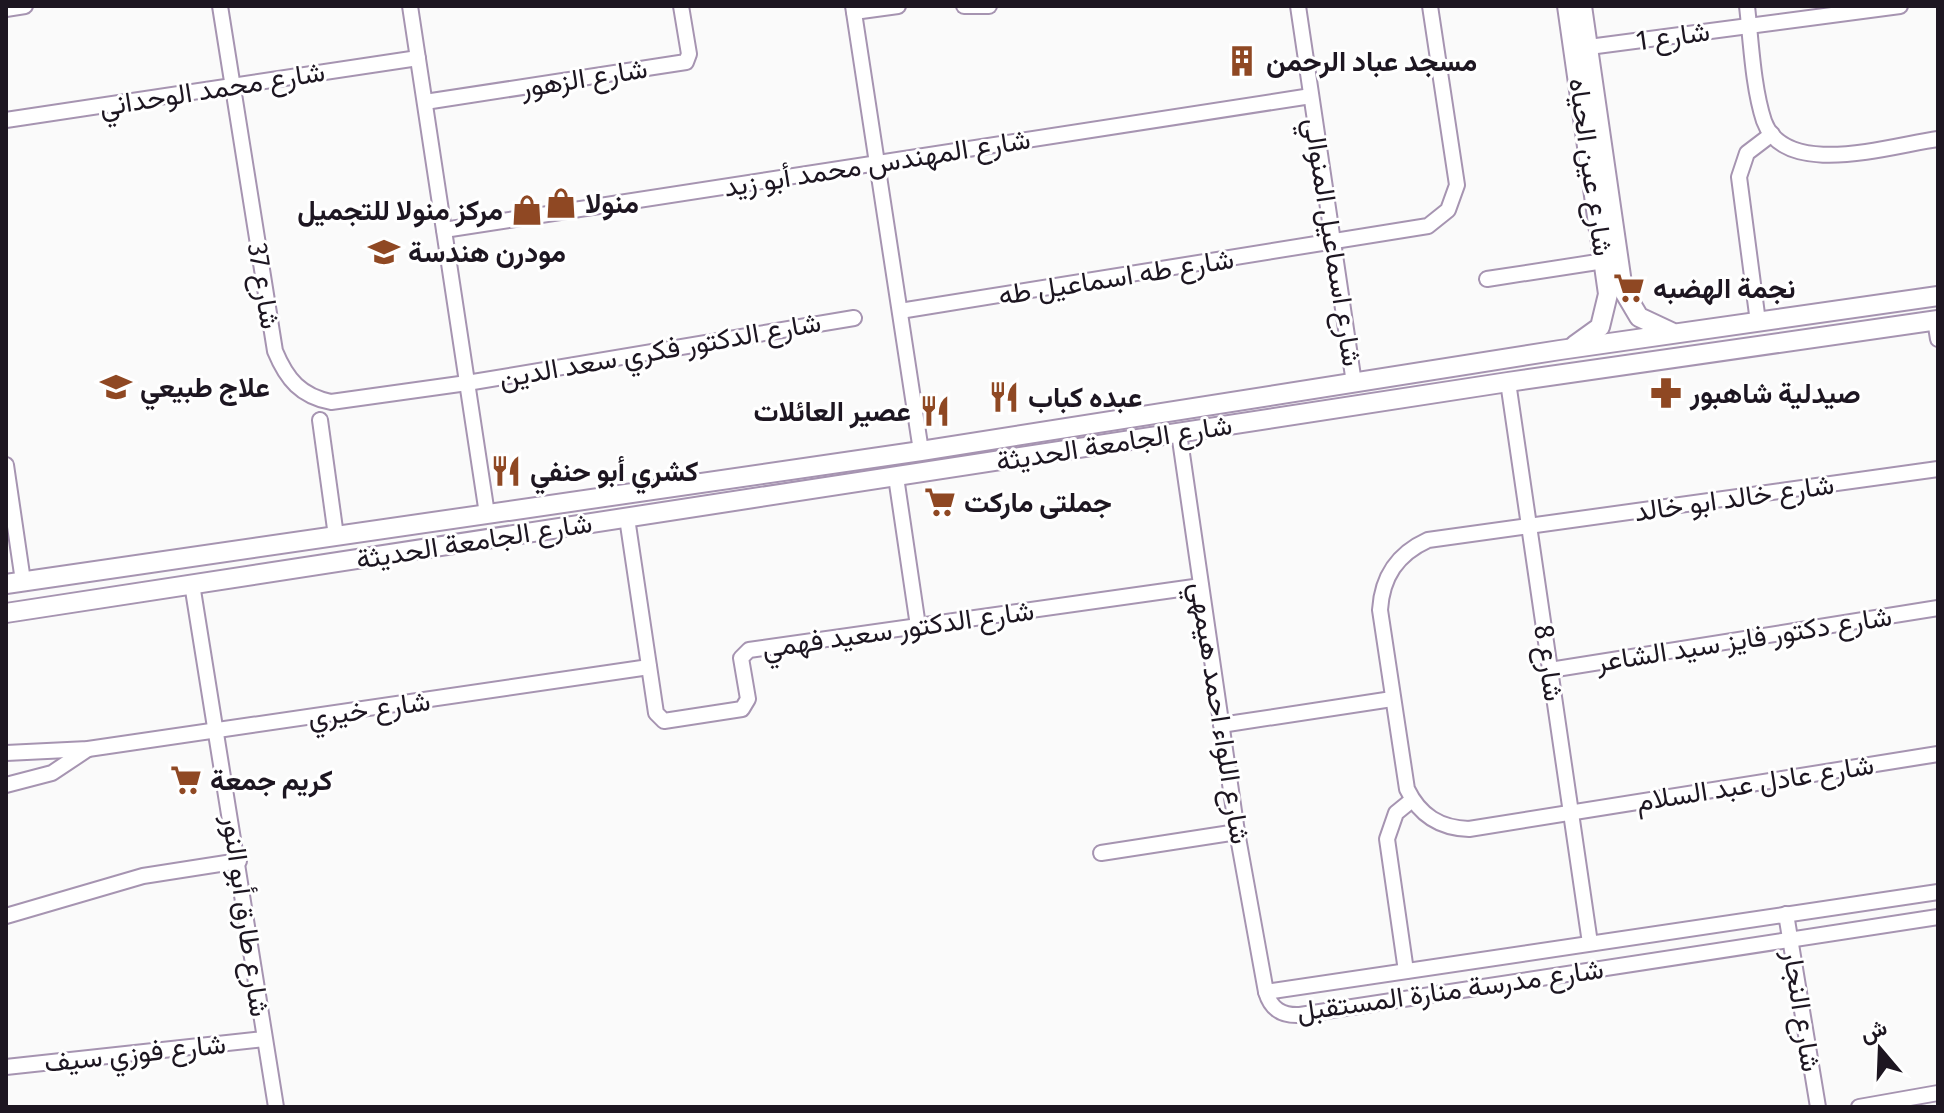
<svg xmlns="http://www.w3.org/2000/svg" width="1944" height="1113" font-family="'Fira Sans Condensed',Vazirmatn,sans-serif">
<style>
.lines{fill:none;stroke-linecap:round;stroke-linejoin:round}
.minor-casing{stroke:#a694b1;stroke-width:18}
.tertiary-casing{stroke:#a694b1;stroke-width:22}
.minor{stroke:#fff;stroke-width:14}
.tertiary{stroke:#fff;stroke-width:18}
.labels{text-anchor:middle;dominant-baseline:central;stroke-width:6;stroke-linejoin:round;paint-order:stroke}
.street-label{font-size:28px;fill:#1d1621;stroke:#fff}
.poi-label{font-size:28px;font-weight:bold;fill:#1d1621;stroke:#fff;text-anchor:start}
</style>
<rect width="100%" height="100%" fill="#fafafa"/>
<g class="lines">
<defs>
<g id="minor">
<path d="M220,6L275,351C287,380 301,396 331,402L467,383L854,318"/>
<polyline points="410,6 487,514"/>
<polyline points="853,6 921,451"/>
<polyline points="964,6 989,6"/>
<polyline points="1298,6 1354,383"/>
<path d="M1747,6C1751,41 1753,88 1764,121C1785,180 1892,145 1938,139"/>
<polyline points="6,9 25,6"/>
<polyline points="854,12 898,6"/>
<polyline points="1589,47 1900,6"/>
<polyline points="425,102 686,62 689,54 681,6"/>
<polyline points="6,120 418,58"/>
<polyline points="444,230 1311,96"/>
<polyline points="1487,279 1604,261"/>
<polyline points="900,311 1428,226 1448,210 1457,185 1430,6"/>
<polyline points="1935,320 1938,339"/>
<polyline points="1758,322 1739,177 1747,153 1772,134"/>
<polyline points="1508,382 1590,943"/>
<polyline points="320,420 336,536"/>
<path d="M1179,433L1237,832L1266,992C1271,1009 1282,1016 1300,1015L1938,917"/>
<polyline points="6,465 23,581"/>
<path d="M1938,469L1428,540C1397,554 1382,577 1380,610L1407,789C1420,816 1440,828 1469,829L1938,754"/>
<polyline points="896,477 918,626"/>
<polyline points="627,518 656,713 664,721 742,709 748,699 741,658 749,650 1201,586"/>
<polyline points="192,584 276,1107"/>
<polyline points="1550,670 1938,608"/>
<polyline points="1221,725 1392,699"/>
<polyline points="6,753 88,749 649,667"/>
<polyline points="6,785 52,773 88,749"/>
<polyline points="1101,853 1237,832"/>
<polyline points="1786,914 1818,1107"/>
<polyline points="6,916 143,876 239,861"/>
<polyline points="1406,971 1387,839 1396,813 1412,800"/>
<polyline points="1266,992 1938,892"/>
<polyline points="6,1067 264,1039"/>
<polyline points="1859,1107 1938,1093"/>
</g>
<g id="tertiary">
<polyline points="1567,6 1608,294 1600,327 1575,345"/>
<polyline points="1582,6 1623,290 1639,317 1671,332"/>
<polyline points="6,584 921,451 1560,350 1938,296"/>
<polyline points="6,613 1508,382 1938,320"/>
</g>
</defs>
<use href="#minor" class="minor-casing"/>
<use href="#tertiary" class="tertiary-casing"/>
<use href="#minor" class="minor"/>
<use href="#tertiary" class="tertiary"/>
</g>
<defs>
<symbol id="building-bare" viewBox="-9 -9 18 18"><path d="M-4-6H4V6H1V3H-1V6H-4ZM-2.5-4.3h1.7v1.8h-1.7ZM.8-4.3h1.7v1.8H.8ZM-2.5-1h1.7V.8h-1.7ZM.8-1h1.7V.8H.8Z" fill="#8f4823" stroke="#fff" stroke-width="2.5" paint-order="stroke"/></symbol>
<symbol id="shop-bare" viewBox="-9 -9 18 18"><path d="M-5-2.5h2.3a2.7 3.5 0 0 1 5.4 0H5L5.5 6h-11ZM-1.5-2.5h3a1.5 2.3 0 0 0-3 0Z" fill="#8f4823" stroke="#fff" stroke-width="2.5" paint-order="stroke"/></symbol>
<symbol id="university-bare" viewBox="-9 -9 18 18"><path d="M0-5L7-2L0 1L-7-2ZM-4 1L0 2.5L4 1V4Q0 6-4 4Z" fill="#8f4823" stroke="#fff" stroke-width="2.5" paint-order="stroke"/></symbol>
<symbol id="supermarket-bare" viewBox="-9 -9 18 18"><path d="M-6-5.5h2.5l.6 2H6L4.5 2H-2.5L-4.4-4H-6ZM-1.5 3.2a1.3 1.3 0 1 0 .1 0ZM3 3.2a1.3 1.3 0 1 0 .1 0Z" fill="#8f4823" stroke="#fff" stroke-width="2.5" paint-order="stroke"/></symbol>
<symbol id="pharmacy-bare" viewBox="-9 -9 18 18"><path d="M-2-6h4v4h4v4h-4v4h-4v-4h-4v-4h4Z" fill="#8f4823" stroke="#fff" stroke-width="2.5" paint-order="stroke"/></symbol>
<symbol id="restaurant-bare" viewBox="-9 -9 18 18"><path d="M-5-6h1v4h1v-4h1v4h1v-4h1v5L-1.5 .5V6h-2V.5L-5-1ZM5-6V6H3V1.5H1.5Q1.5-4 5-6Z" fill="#8f4823" stroke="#fff" stroke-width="2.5" paint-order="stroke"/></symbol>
</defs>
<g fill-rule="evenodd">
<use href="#building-bare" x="1220" y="39" width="44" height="44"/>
<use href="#shop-bare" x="539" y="181" width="44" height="44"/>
<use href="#shop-bare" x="505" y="188" width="44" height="44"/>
<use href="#university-bare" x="362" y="230" width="44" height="44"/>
<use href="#supermarket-bare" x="1607" y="266" width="44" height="44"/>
<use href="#university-bare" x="94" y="365" width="44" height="44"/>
<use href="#pharmacy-bare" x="1644" y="371" width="44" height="44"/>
<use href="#restaurant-bare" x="982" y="375" width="44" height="44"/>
<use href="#restaurant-bare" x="913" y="389" width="44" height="44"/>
<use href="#restaurant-bare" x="484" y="449" width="44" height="44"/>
<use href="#supermarket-bare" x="918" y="480" width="44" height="44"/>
<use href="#supermarket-bare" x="164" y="758" width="44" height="44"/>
</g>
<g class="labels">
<g class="street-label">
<text transform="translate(1673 36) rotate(-8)">شارع 1</text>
<text transform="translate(584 78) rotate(-9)">شارع الزهور</text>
<text transform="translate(212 89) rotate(-9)">شارع محمد الوحداني</text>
<text transform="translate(877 163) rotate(-9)">شارع المهندس محمد أبو زيد</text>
<text transform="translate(1591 167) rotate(82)">شارع عين الحياه</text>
<text transform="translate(1333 242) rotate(81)">شارع اسماعيل المنوالي</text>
<text transform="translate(1116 277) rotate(-9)">شارع طه اسماعيل طه</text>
<text transform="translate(264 286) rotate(81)">شارع 37</text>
<text transform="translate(660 350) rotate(-10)">شارع الدكتور فكري سعد الدين</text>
<text transform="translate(1114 443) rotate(-9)">شارع الجامعة الحديثة</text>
<text transform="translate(1734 498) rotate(-8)">شارع خالد ابو خالد</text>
<text transform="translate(474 541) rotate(-9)">شارع الجامعة الحديثة</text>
<text transform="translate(898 629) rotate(-8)">شارع الدكتور سعيد فهمي</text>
<text transform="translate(1744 639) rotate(-9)">شارع دكتور فايز سيد الشاعر</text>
<text transform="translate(1549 663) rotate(82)">شارع 8</text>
<text transform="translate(369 709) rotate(-8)">شارع خيري</text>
<text transform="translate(1220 713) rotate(81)">شارع اللواء احمد هيمهي</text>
<text transform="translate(1755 783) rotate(-9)">شارع عادل عبد السلام</text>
<text transform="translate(246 916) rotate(82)">شارع طارق أبو النور</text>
<text transform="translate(1450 990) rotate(-8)">شارع مدرسة منارة المستقبل</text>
<text transform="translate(1802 1011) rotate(81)">شارع النجار</text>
<text transform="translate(135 1053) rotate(-6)">شارع فوزي سيف</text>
</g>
<g class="poi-label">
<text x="1266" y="61">مسجد عباد الرحمن</text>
<text x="585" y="203">منولا</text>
<text x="503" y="210" text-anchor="end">مركز منولا للتجميل</text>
<text x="408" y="252">مودرن هندسة</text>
<text x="1653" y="288">نجمة الهضبه</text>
<text x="140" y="387">علاج طبيعي</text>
<text x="1690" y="393">صيدلية شاهبور</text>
<text x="1028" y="397">عبده كباب</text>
<text x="911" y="411" text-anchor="end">عصير العائلات</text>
<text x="530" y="471">كشري أبو حنفي</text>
<text x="964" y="502">جملتى ماركت</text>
<text x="210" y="780">كريم جمعة</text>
</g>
</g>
<rect width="1944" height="1113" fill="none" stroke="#1d1621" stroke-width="16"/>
<g transform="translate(1880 1049) rotate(341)" stroke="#ffffff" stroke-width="6" paint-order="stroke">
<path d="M0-6L14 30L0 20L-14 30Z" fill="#1d1621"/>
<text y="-12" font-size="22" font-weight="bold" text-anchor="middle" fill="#1d1621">ش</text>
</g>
</svg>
